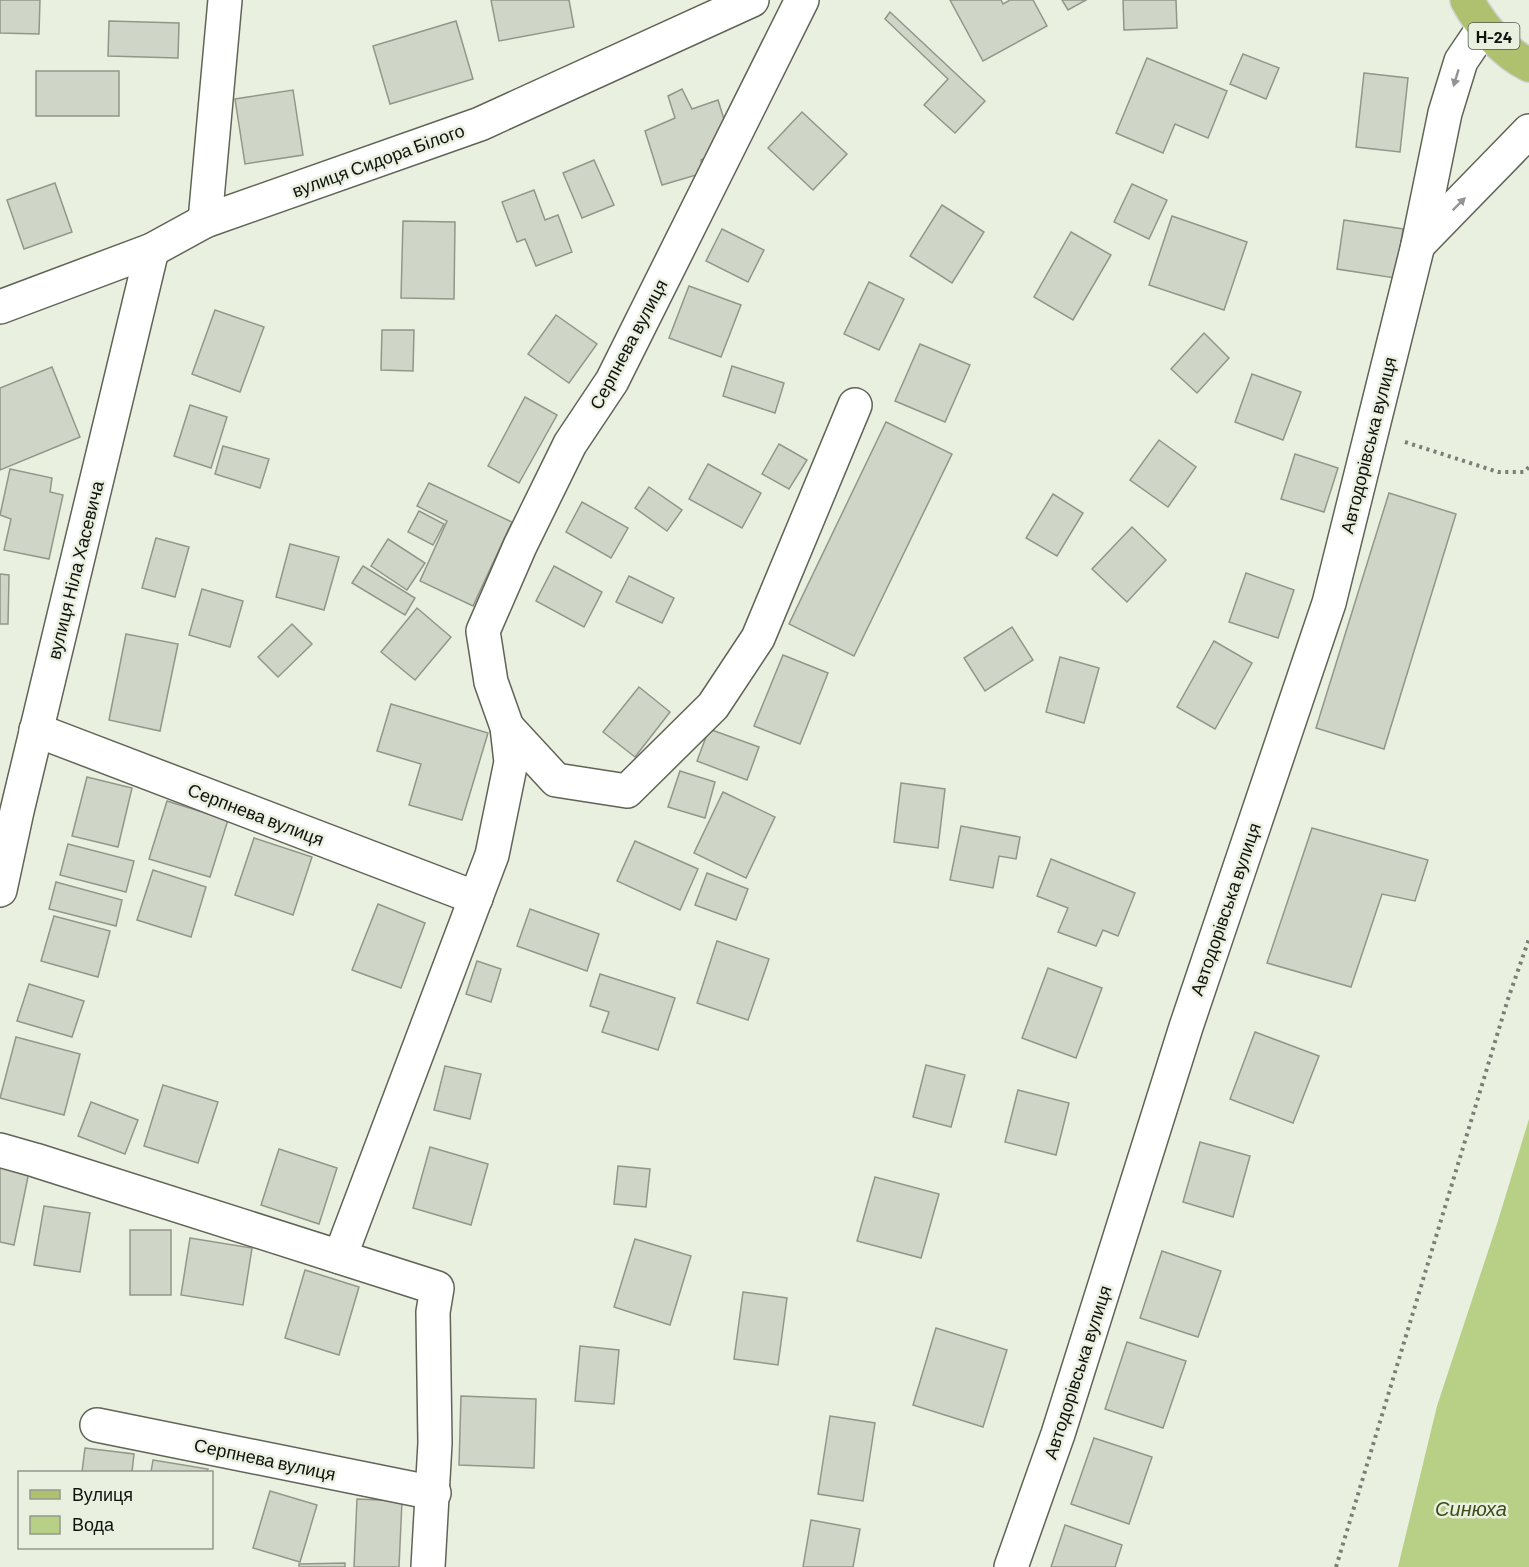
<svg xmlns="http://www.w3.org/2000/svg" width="1529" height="1567" font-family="Barlow,sans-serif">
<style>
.water{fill:#b8cf86}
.building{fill:#d0d6c7;stroke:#929789;stroke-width:1.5}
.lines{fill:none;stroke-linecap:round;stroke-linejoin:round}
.street-casing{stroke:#606457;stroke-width:36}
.secondary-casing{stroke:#606457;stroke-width:36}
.primary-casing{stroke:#cfd0cf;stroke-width:36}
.path{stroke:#7a7e74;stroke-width:4;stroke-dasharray:3 4.5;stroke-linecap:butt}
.street{stroke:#fff;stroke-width:33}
.secondary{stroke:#fff;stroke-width:33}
.primary{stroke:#afc16f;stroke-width:33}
.oneway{fill:#949593}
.labels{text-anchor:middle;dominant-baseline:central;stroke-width:5;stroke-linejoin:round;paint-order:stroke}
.shield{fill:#eaf0e0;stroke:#52554d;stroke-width:1.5}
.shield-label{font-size:16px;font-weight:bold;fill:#11130e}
.street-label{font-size:18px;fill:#11130e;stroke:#eaf0e0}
.water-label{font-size:20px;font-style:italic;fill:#3e4d18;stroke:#eaf0e0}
</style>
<rect width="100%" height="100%" fill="#eaf0e0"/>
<polygon class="water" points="1529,1119 1529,1567 1398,1567 1437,1406 1497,1224"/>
<g class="building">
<polygon points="0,0 40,0 39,34 0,33"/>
<polygon points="491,0 569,0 574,27 499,41"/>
<polygon points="950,0 1001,0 1003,4 1010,0 1033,0 1047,26 983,61"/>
<polygon points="1062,0 1086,0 1068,10"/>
<polygon points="1123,0 1176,0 1177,28 1124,30"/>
<polygon points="890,12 985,101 955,133 924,105 948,79 885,19"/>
<polygon points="109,21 179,23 178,58 108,56"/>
<polygon points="456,21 473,79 390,104 373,46"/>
<polygon points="1243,54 1279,68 1266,99 1230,84"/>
<polygon points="1147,58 1227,91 1208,138 1175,124 1163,153 1116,133"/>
<rect x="36" y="71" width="83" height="45"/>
<polygon points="1364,73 1408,78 1400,152 1356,147"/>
<polygon points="682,89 692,109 718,100 728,132 719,152 701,160 703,173 662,185 645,131 675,118 668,96"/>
<polygon points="293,90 303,155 245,164 235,99"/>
<polygon points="802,112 847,154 813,190 768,148"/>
<polygon points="594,160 614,205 582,218 563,173"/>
<polygon points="55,183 72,232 24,249 7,200"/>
<polygon points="1132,184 1167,200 1149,239 1114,222"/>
<polygon points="534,190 545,220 558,215 572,252 536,266 525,239 517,242 502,202"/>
<polygon points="942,205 984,232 952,283 910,256"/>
<polygon points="1172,216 1247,242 1224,310 1149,285"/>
<polygon points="1344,220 1403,229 1395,278 1337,269"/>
<polygon points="403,221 455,222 454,299 401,298"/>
<polygon points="722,229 764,250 748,282 706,261"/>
<polygon points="1071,232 1111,255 1073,320 1034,297"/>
<polygon points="869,282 904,299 879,350 844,334"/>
<polygon points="689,286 741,305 721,357 669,338"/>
<polygon points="215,310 264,327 240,392 192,374"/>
<polygon points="556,315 597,344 569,383 528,354"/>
<polygon points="382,330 414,330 413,371 381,370"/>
<polygon points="1204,333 1229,358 1197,393 1171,369"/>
<polygon points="920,344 970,365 945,422 895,401"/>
<polygon points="732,366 784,383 775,413 723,396"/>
<polygon points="52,367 80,437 0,470 0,388"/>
<polygon points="1252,374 1301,392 1283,440 1235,422"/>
<polygon points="525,397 557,415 519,483 488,466"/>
<polygon points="190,405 227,417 211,468 174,456"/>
<polygon points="886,422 952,454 854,656 789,624"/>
<polygon points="1159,440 1196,467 1168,507 1130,480"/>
<polygon points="779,444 807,460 789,489 762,474"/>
<polygon points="223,446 269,459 260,488 215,474"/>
<polygon points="1295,454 1338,468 1324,512 1281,499"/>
<polygon points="708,464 761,493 742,528 689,499"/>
<polygon points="10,469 52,478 50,492 63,495 49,559 4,550 11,519 0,515"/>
<polygon points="429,483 512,522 473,606 420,581 447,521 417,506"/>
<polygon points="649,487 682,510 667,531 635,508"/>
<polygon points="1389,493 1456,514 1384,749 1316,728"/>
<polygon points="1053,494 1083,513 1057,556 1026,538"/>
<polygon points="582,502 628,528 611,558 566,532"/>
<polygon points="419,511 444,524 433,545 408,532"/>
<polygon points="1132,527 1166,560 1127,602 1092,569"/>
<polygon points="156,538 189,547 175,597 142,588"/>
<polygon points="388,539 425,563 407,590 371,566"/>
<polygon points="290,544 339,557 324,610 276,597"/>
<polygon points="363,566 415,598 405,615 352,583"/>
<polygon points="554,566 602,592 584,627 536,601"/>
<polygon points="1246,573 1294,590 1278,638 1229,622"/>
<polygon points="0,574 9,575 8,624 0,624"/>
<polygon points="629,576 674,598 662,623 616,602"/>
<polygon points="202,589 243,601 230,647 189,635"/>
<polygon points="417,608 451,637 415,680 381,652"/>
<polygon points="292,624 312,644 278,677 258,657"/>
<polygon points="1012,627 1033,660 985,691 964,658"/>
<polygon points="126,634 178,644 160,731 109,720"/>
<polygon points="1214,641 1252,663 1215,729 1177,707"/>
<polygon points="783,655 828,673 800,744 754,726"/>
<polygon points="1060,657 1099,668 1084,723 1046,712"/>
<polygon points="639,687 670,712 635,757 603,732"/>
<polygon points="391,704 488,733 462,820 409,805 421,764 377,751"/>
<polygon points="709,729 759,747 747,780 697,761"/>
<polygon points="680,771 715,782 705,818 668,807"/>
<polygon points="87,777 132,788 118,847 72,836"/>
<polygon points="901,783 945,789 938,848 894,842"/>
<polygon points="723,792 775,817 746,878 694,853"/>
<polygon points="167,801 228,820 210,877 149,859"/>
<polygon points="961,826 1020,837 1016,859 999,856 993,888 950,880"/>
<polygon points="1312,828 1428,860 1415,901 1382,894 1351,987 1267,963"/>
<polygon points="254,838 312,857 293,915 235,895"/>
<polygon points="635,841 698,869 680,910 617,881"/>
<polygon points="68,844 134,861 126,892 60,875"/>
<polygon points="1051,859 1135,893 1118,936 1103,930 1096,946 1058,932 1068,908 1037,896"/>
<polygon points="153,870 206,887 191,937 137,920"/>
<polygon points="707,873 748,889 736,920 695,905"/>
<polygon points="56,882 122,900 116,926 49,909"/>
<polygon points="378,904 425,923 401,988 352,970"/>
<polygon points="530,909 599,934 587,971 517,946"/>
<polygon points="54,916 110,931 98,977 41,961"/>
<polygon points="717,941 769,959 748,1020 697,1003"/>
<polygon points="477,961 501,969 491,1002 466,994"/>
<polygon points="1048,968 1102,988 1076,1058 1022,1038"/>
<polygon points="600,974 675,998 658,1050 602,1032 609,1012 590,1006"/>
<polygon points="29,984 84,1001 72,1037 17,1021"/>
<polygon points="1255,1032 1319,1056 1293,1123 1230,1099"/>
<polygon points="16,1037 80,1054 64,1115 0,1098"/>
<polygon points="926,1065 965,1075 951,1127 913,1117"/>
<polygon points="445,1066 481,1074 470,1119 434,1110"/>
<polygon points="163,1085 218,1102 198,1163 144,1146"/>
<polygon points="1018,1090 1069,1103 1056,1155 1005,1142"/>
<polygon points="91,1102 138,1120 125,1154 78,1136"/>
<polygon points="1200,1142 1250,1156 1233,1217 1183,1202"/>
<polygon points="430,1147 488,1164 471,1225 413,1208"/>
<polygon points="279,1149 337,1168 319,1224 261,1205"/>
<polygon points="0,1161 30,1167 14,1245 0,1242"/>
<polygon points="618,1166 650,1169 646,1207 614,1204"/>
<polygon points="875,1177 939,1194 921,1258 857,1241"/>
<polygon points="44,1206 90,1213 80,1272 34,1265"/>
<rect x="130" y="1230" width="41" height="65"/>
<polygon points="190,1238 252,1248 243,1305 181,1295"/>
<polygon points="635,1239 691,1256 670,1325 614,1307"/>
<polygon points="1162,1251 1221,1271 1198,1337 1140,1318"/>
<polygon points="305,1270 359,1287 339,1355 285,1338"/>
<polygon points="743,1292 787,1298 778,1365 734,1359"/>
<polygon points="936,1328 1007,1350 983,1427 913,1405"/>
<polygon points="1127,1342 1186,1361 1163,1428 1105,1409"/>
<polygon points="580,1346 619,1350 614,1404 575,1401"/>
<polygon points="461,1396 536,1399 534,1468 459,1465"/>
<polygon points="830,1416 875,1423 863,1501 818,1494"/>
<polygon points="1094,1438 1152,1457 1129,1524 1071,1504"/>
<polygon points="85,1448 134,1454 132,1472 82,1472"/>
<polygon points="153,1460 208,1469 207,1472 151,1472"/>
<polygon points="270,1491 317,1505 300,1562 253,1548"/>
<polygon points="357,1499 402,1501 399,1567 354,1567"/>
<polygon points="811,1520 860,1529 853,1567 803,1567"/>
<polygon points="1065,1525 1122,1545 1115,1567 1051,1567"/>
<polygon points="345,1563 345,1567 299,1567 299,1564"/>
</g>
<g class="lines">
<defs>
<g id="street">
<polyline points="205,221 225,0"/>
<polyline points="1418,245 1529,131"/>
<polyline points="507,727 556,780 627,791 713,706 758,638 855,405"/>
<polyline points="36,730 476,898"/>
<polyline points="0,890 17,811 152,250"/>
<polyline points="0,1150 35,1160 437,1288 433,1312 435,1443 428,1567"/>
<polyline points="340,1257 492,855 511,762 507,727 491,682 483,631 520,546 570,444 612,381 802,0"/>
<polyline points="97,1425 434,1493"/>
<polyline points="1011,1567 1058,1434 1186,1027 1329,603 1418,245 1445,113 1461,61 1484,27"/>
</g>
<polyline id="secondary" points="0,307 152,250 205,221 480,124 752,0"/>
<path id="primary" d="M1467,0C1480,25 1503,52 1529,65"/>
</defs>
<use href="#street" class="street-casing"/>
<use href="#secondary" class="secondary-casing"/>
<use href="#primary" class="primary-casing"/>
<g class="path">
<polyline points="1405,442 1498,472 1524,472 1529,467"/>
<polyline points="1336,1567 1508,999 1529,939"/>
</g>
<use href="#street" class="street"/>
<use href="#secondary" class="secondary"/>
<use href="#primary" class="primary"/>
</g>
<defs><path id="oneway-solid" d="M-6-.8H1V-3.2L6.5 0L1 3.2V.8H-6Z" transform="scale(1.5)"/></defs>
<g class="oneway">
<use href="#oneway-solid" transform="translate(1456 78) rotate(107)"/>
<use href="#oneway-solid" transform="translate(1459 204) rotate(-45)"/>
</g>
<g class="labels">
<rect class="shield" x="1468.5" y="23" width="51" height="26" rx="4.5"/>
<g class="shield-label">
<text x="1494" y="36">Н-24</text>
</g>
<g class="street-label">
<text transform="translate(378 160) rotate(-20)">вулиця Сидора Білого</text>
<text transform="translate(628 344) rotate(-62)">Серпнева вулиця</text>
<text transform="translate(1368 445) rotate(-76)">Автодорівська вулиця</text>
<text transform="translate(75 570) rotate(-76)">вулиця Ніла Хасевича</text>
<text transform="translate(256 814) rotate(21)">Серпнева вулиця</text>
<text transform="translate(1225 909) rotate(-71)">Автодорівська вулиця</text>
<text transform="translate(1077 1372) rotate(-72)">Автодорівська вулиця</text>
<text transform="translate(265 1459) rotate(12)">Серпнева вулиця</text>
</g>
<g class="water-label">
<text x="1471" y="1508">Синюха</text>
</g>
</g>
<rect x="18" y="1471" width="195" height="78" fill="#eaf0e0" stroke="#93988c" stroke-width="1.5"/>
<rect x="30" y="1490" width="30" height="9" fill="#afc16f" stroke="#93988c" stroke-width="1.5"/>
<text x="72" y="1501" font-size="18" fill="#11130e">Вулиця</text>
<rect x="30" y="1516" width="30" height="18" fill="#b8cf86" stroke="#93988c" stroke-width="1.5"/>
<text x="72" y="1531" font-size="18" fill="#11130e">Вода</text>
</svg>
